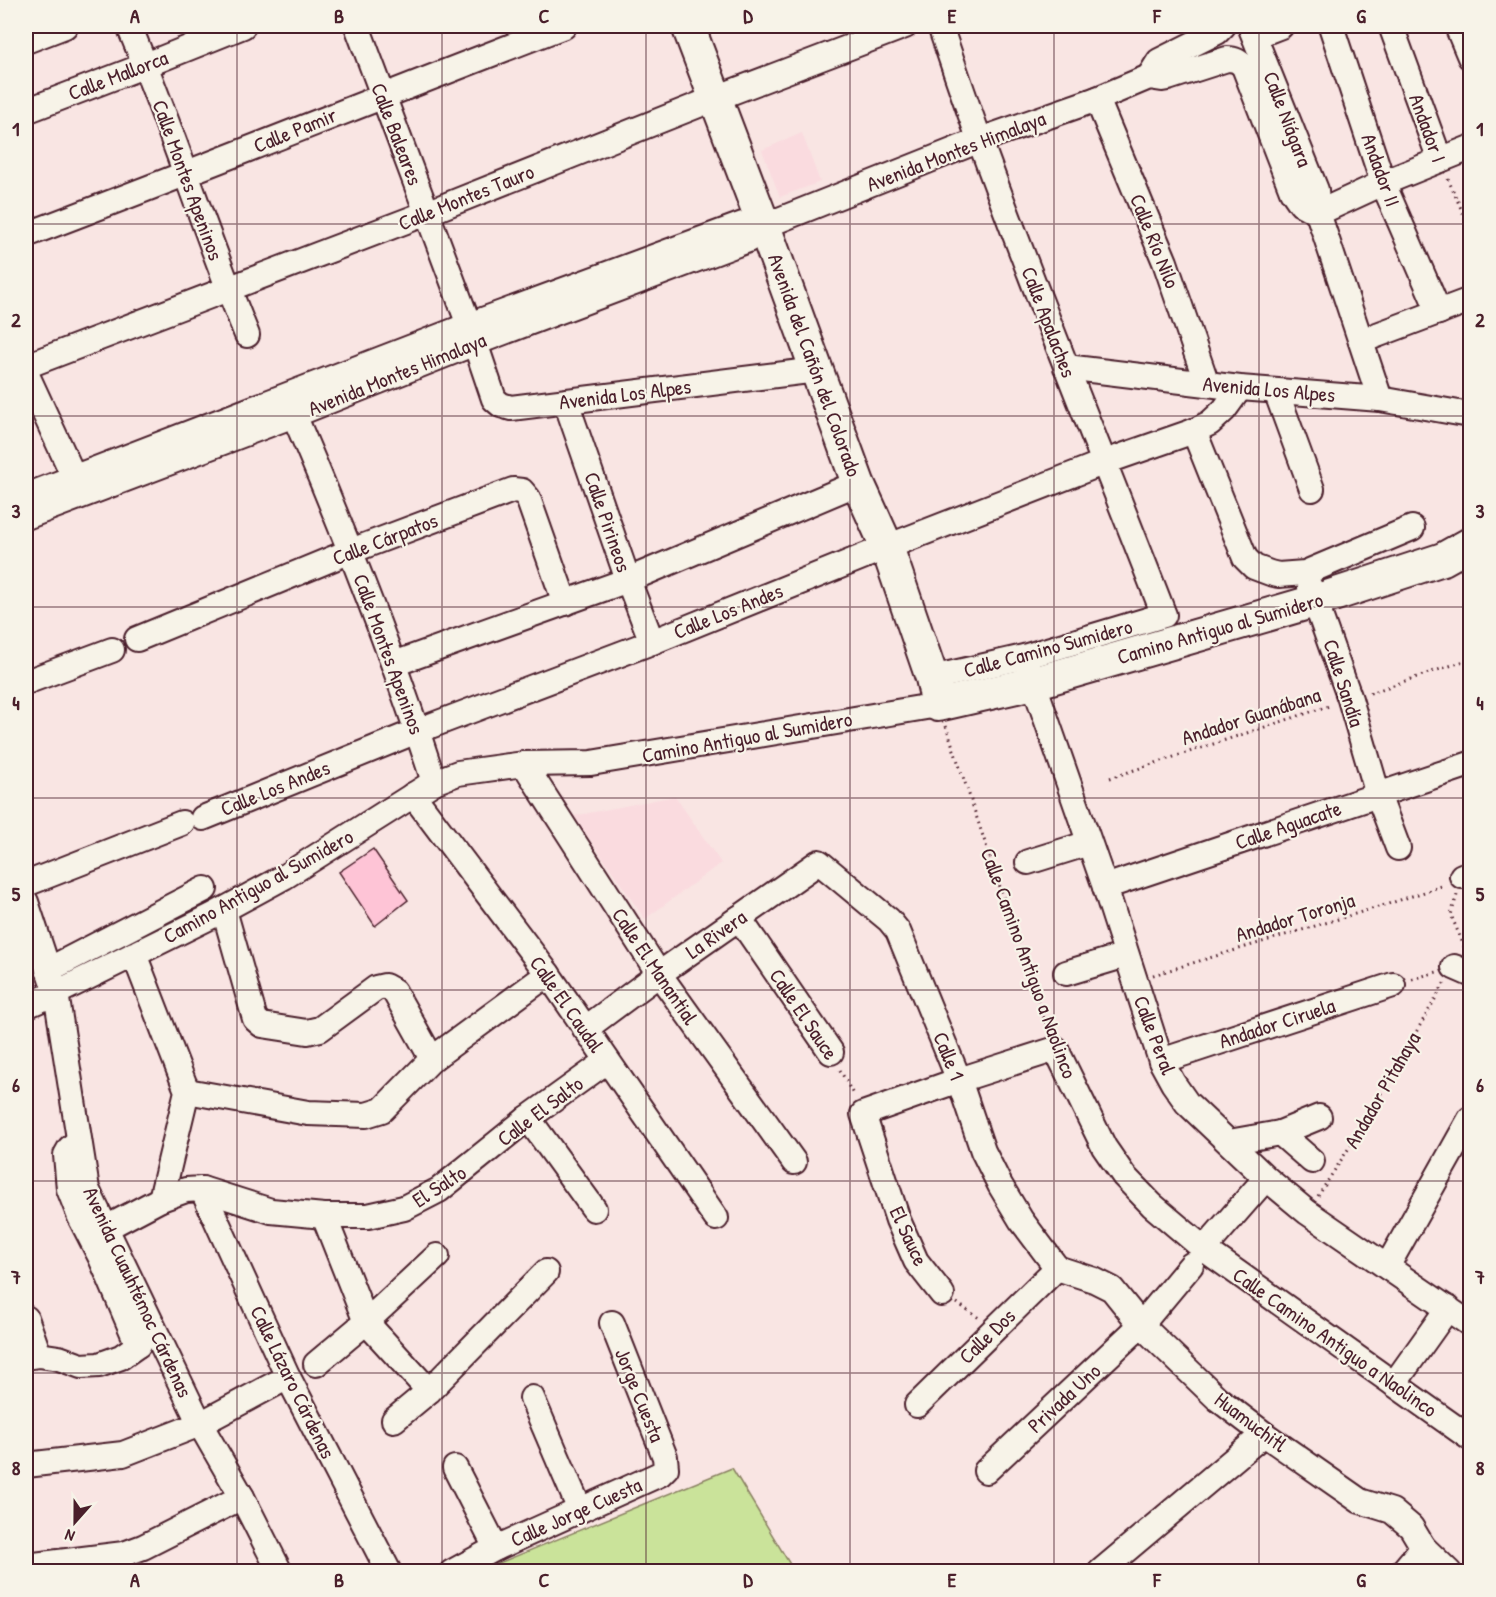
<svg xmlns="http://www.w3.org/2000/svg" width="1496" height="1597" font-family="'Patrick Hand',sans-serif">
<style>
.built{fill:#fadbdf}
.green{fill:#cae39a;stroke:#8a8162;stroke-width:1.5}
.building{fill:#fec4d6;stroke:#4a1f2b;stroke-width:1.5}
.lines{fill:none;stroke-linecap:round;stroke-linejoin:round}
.minor-casing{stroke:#4a1f2b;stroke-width:28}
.major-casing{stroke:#4a1f2b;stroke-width:36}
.path{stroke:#4a1f2b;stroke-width:3;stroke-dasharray:1.5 4.5;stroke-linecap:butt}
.minor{stroke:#f7f3e8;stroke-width:24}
.major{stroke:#f7f3e8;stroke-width:32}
.grid{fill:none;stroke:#4a1f2b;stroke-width:1.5;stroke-opacity:0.55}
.labels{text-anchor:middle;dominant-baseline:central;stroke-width:4.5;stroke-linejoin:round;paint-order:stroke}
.street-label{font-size:21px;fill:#4a1f2b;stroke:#f7f3e8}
.neatline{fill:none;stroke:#4a1f2b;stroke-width:2}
.grid-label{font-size:20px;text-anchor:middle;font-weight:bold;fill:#4a1f2b}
</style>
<rect width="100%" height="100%" fill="#f9e5e3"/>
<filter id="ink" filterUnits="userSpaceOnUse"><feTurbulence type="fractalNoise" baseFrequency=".0167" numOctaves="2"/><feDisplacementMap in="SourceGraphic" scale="12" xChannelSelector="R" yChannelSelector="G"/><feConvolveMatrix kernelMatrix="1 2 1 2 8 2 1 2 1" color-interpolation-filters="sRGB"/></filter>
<g filter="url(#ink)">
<g class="built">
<polygon points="802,133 820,182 780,197 762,150"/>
<polygon points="675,796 721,863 645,919 574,816"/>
</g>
<polygon class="green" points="732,1468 794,1571 477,1572"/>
<polygon class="building" points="373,849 408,900 375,926 339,872"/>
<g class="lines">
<defs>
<g id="minor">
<path d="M129,26C172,128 205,233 247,335"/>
<polyline points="357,26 469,325 494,399 501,405 511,408 817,370"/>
<polyline points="1250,26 1316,190 1318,213 1380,399"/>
<polyline points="1331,26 1383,183 1439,312"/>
<polyline points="1391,26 1440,160"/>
<polyline points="1457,26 1470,57"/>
<polyline points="1255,36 1281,26"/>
<polyline points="26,41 65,26"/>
<polyline points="1149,77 1159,61 1217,32 1223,26"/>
<polyline points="1097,99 1165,262 1207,384"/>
<polyline points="26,111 146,65 243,26"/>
<path d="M26,235C206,167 384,95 564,26"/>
<polyline points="1361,341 1470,300"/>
<polyline points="26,366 427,213 716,98 905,26"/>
<polyline points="1066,367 1240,388 1380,399 1470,415"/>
<polyline points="26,373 80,490"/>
<polyline points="1276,391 1312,489"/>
<path d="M288,401C342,526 392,652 434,782"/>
<polyline points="566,402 628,580 652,642"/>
<polyline points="1194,431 1245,558 1254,567 1270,573 1278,575 1305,573 1412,528"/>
<polyline points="26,496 469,325 743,224 764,226"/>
<path d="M26,517L294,415L475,343L748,240L764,226L980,140L1097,99L1149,77L1162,79L1168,78L1227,59C1235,59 1239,61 1244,67L1292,191L1301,204L1318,213L1383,183L1470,148"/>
<polyline points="1310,587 1350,699 1378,795 1398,848"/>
<polyline points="137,639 351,551 513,490 522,491 528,498 565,603"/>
<polyline points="394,664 628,580 858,483"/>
<polyline points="1028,667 1105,887 1161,1061 1173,1083 1187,1103 1266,1178 1307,1212 1470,1324"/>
<path d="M932,678L1024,657L1164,615C1103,457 1038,301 980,141C966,103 953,64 940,26"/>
<polyline points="26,682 112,650"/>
<polyline points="524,764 659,974 794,1162"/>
<polyline points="413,795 548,974 716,1218"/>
<polyline points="203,818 417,731 652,642 887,547 1105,462 1194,431 1210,423 1224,410 1240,388"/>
<polyline points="1028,862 1089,843"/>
<polyline points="1462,876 1470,873"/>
<polyline points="26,884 182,823"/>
<polyline points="1105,887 1470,764"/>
<polyline points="26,902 56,993 87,1189 200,1424 242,1497 280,1572"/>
<polyline points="224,910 255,1019 262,1025 307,1032 320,1029 376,988 385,986 394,991 432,1059"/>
<polyline points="739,918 831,1052"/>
<polyline points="134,954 187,1091 161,1199"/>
<polyline points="1454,967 1470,974"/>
<polyline points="48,970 205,889"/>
<polyline points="1066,973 1126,955"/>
<polyline points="26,1006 56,993 212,916 284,877 434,782 458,773 524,764 591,763 938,705"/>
<polyline points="585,1029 659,974 819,862 889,920 898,931 959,1080 983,1151 1000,1185 1021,1220 1057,1268"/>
<polyline points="1161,1061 1393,985"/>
<polyline points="187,1091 308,1113 366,1115 382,1110 432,1059 548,974"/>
<polyline points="528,1118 594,1209"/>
<polyline points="1280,1133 1312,1161"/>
<polyline points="77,1142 70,1148 66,1155 69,1189 80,1217 101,1258 138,1345"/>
<polyline points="1229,1142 1280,1133 1319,1117"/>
<polyline points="202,1189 288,1377 389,1572"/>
<polyline points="324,1216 366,1322 429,1391"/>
<polyline points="106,1228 161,1199 186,1190 202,1189 271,1211 324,1216 368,1216 404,1208 439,1190 528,1118 607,1061"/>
<polyline points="1204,1249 1266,1178"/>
<polyline points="1387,1267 1470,1119"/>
<polyline points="1057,1268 1094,1280 1112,1289 1141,1325 1218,1399 1264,1434 1360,1501 1392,1511 1411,1527 1423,1547 1449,1572"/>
<polyline points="942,1294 916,1261 898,1220 863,1114 959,1080 1056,1049 1104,1147 1124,1176 1152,1205 1204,1249 1470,1438"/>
<polyline points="26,1318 39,1355"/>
<polyline points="26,1357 39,1355 59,1358 81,1366 99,1365 121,1357 138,1345 146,1333"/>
<polyline points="316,1364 366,1322 437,1256"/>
<polyline points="1394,1384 1448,1308"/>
<polyline points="532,1398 580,1510"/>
<polyline points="917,1405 1057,1268"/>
<polyline points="394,1420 429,1391 546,1272"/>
<polyline points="26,1465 123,1454 200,1424 288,1377"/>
<polyline points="455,1468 496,1548"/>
<polyline points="986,1471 1141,1325 1191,1265"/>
<polyline points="26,1566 124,1554 143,1547 242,1497"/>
<polyline points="452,1572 496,1548 660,1474 666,1468 665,1457 612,1323"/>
<polyline points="1100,1572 1264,1434"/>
<polyline points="1402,1572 1423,1547"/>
</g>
<polyline id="major" points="688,26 764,226 858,483 887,547 932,678 938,705 1034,683 1315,601 1443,559 1470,544"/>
</defs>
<use href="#minor" class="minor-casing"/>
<use href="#major" class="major-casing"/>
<g class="path">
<polyline points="1448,179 1470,229"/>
<polyline points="1370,693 1470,659"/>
<polyline points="946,726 1048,1030"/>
<polyline points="1110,778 1332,705"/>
<polyline points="1457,895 1451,915 1466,951"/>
<polyline points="1153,975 1388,904 1445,885"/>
<polyline points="1412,979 1437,972"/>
<polyline points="840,1070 854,1096"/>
<polyline points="1318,1196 1354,1140 1445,982"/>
<polyline points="957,1303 979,1318"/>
</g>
<use href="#minor" class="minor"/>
<use href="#major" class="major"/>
</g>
</g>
<path class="grid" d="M237,26V1572M442,26V1572M646,26V1572M850,26V1572M1054,26V1572M1259,26V1572M26,224H1470M26,416H1470M26,607H1470M26,798H1470M26,990H1470M26,1181H1470M26,1373H1470"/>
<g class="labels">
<g class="street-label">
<text transform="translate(118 75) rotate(-21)">Calle Mallorca</text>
<text transform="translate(1288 119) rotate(69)">Calle Niágara</text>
<text transform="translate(1428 128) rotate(70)">Andador I</text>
<text transform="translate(295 130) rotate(-22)">Calle Pamir</text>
<text transform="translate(397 134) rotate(69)">Calle Baleares</text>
<text transform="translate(956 151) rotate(-21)">Avenida Montes Himalaya</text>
<text transform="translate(1381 170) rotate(70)">Andador II</text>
<text transform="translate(188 180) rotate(70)">Calle Montes Apeninos</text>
<text transform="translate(466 197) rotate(-22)">Calle Montes Tauro</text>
<text transform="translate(1155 241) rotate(68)">Calle Río Nilo</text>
<text transform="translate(1049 322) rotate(69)">Calle Apalaches</text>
<text transform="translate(815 365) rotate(70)">Avenida del Cañón del Colorado</text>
<text transform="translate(397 374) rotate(-22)">Avenida Montes Himalaya</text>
<text transform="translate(1269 389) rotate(5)">Avenida Los Alpes</text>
<text transform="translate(625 394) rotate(-7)">Avenida Los Alpes</text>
<text transform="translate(608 522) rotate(71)">Calle Pirineos</text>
<text transform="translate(385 539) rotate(-21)">Calle Cárpatos</text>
<text transform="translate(728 611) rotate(-22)">Calle Los Andes</text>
<text transform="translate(1220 628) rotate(-16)">Camino Antiguo al Sumidero</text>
<text transform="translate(1048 648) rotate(-15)">Calle Camino Sumidero</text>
<text transform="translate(389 654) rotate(70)">Calle Montes Apeninos</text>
<text transform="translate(1344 683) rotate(72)">Calle Sandía</text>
<text transform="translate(1251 716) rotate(-18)">Andador Guanábana</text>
<text transform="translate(747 737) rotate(-10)">Camino Antiguo al Sumidero</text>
<text transform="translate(275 788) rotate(-22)">Calle Los Andes</text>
<text transform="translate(1288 825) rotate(-19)">Calle Aguacate</text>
<text transform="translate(258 886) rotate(-29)">Camino Antiguo al Sumidero</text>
<text transform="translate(1295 917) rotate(-17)">Andador Toronja</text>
<text transform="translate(716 934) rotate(-35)">La Rivera</text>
<text transform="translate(1029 963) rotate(70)">Calle Camino Antiguo a Naolinco</text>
<text transform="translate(655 966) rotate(56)">Calle El Manantial</text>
<text transform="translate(567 1004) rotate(55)">Calle El Caudal</text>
<text transform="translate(804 1014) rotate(56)">Calle El Sauce</text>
<text transform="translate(1277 1023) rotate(-18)">Andador Ciruela</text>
<text transform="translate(1155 1035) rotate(69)">Calle Peral</text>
<text transform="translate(949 1056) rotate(68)">Calle 1</text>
<text transform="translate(1382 1090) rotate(-60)">Andador Pitahaya</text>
<text transform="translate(540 1111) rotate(-37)">Calle El Salto</text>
<text transform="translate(439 1186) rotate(-33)">El Salto</text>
<text transform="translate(909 1236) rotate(65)">El Sauce</text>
<text transform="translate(138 1292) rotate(65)">Avenida Cuauhtémoc Cárdenas</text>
<text transform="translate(987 1336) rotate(-44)">Calle Dos</text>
<text transform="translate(1335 1342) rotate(35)">Calle Camino Antiguo a Naolinco</text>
<text transform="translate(293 1382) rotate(64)">Calle Lázaro Cárdenas</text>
<text transform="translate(640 1395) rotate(68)">Jorge Cuesta</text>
<text transform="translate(1064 1398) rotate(-43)">Privada Uno</text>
<text transform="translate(1251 1422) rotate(37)">Huamuchitl</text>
<text transform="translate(576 1512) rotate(-24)">Calle Jorge Cuesta</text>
</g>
</g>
<rect width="1496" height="1597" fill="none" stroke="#f7f3e8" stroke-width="66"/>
<g transform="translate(75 1522) rotate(201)" stroke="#f7f3e8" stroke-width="4.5" paint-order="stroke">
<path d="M0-4.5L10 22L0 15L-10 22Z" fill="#4a1f2b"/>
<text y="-9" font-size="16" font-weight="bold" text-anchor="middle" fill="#4a1f2b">N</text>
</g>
<rect x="33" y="33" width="1430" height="1531" class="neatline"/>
<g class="grid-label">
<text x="135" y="23">A</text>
<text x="339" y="23">B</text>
<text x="544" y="23">C</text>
<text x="748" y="23">D</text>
<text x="952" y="23">E</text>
<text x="1157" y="23">F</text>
<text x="1361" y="23">G</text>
<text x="16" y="136">1</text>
<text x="1480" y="136">1</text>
<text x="16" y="327">2</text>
<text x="1480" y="327">2</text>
<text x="16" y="518">3</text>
<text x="1480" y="518">3</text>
<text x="16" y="710">4</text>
<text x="1480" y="710">4</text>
<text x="16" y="901">5</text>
<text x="1480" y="901">5</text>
<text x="16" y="1092">6</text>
<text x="1480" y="1092">6</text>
<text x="16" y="1284">7</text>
<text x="1480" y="1284">7</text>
<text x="16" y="1475">8</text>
<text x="1480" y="1475">8</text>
<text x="135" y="1587">A</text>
<text x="339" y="1587">B</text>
<text x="544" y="1587">C</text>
<text x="748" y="1587">D</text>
<text x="952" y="1587">E</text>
<text x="1157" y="1587">F</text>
<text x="1361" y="1587">G</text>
</g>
</svg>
